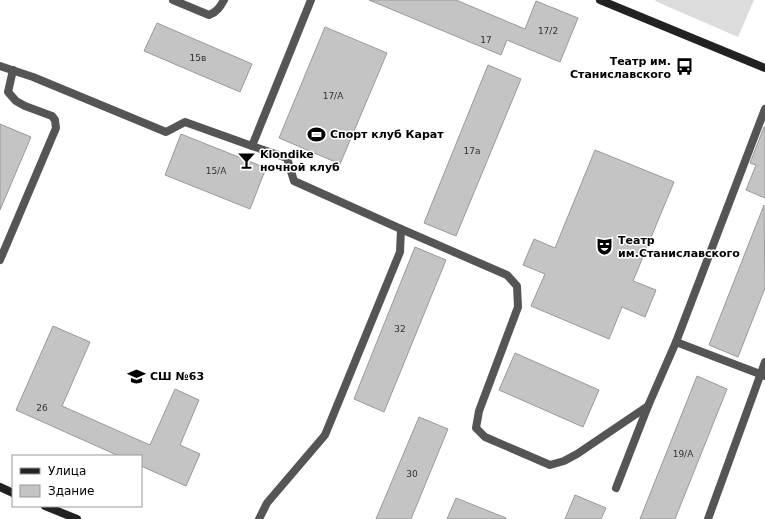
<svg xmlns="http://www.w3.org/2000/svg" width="765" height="519" font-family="'DejaVu Sans',sans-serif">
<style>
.green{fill:#dcdcdc}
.building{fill:#c4c4c4;stroke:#999}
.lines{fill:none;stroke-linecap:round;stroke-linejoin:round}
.lane{stroke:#555;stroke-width:8}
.secondary{stroke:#222;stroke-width:8}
.labels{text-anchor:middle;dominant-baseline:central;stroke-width:3;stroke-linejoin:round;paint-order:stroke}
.number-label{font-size:9px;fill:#313131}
.poi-label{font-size:11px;font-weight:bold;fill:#000;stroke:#fff;text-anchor:start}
</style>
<rect width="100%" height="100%" fill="#fff"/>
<polygon class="green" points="656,0 754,0 738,37 655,1"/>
<g class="building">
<polygon points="369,0 456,0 525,29 536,1 578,18 560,62 507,40 501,55"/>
<polygon points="157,23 252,64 240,92 144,51"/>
<polygon points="325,27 387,53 340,164 279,138"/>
<polygon points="488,65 521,79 456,236 424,223"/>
<polygon points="0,124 31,137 0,210"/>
<polygon points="764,127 765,127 765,198 746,190 756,165 750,163"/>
<polygon points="181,134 266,168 250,209 165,175"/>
<polygon points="595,150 674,182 633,281 656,290 645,317 622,307 609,339 531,306 545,274 523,265 534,239 555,248"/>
<polygon points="764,205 765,288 738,357 709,345"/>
<polygon points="415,247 446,260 384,412 354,399"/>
<polygon points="53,326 90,342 62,406 150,445 175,389 199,400 180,445 200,454 186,486 141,466 141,456 119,456 16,410"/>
<polygon points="515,353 599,390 583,427 499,390"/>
<polygon points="697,376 727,389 675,519 640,519"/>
<polygon points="419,417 448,429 411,519 376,519"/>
<polygon points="575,495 606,508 601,519 565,519"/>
<polygon points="456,498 506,518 506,519 447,519"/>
</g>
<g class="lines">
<g class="lane">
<path d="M173,0L209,15C217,12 220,7 224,0"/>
<polyline points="0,66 33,77 166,132 185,122 252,146 311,0"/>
<polyline points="765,109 676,342 765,376"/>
<polyline points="252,146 287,158 294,181 401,229 400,252 325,435 267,503 259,519"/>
<polyline points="401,229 507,275 517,286 518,307 479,411 476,428 485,437 550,465 564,461 577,454 648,406"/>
<polyline points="0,260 56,128 55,120 52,116 25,106 16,101 8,92 13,70"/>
<polyline points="616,488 648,406 676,342"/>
<polyline points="708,519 765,362"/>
</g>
<g class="secondary">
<polyline points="600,0 765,68"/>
<polyline points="0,487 13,493"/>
<polyline points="45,506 77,519"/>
</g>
</g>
<defs>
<symbol id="bus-bare" viewBox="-9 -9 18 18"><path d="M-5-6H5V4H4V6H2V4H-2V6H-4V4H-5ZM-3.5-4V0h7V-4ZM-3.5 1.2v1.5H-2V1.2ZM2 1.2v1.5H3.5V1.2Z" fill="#000" stroke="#fff" stroke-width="2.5" paint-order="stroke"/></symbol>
<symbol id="stadium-bare" viewBox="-9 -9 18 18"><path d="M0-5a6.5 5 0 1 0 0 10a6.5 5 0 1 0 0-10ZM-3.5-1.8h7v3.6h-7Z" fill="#000" stroke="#fff" stroke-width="2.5" paint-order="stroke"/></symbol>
<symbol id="bar-bare" viewBox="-9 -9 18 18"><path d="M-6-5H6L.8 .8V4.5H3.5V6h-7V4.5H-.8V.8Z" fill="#000" stroke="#fff" stroke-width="2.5" paint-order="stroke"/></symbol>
<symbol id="theatre-bare" viewBox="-9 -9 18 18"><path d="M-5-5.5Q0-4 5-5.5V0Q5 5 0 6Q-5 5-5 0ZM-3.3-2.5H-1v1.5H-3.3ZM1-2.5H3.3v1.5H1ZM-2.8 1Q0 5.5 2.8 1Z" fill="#000" stroke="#fff" stroke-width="2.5" paint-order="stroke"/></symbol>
<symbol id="school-bare" viewBox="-9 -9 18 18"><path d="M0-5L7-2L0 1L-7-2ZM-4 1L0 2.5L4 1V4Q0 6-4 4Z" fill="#000" stroke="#fff" stroke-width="2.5" paint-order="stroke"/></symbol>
</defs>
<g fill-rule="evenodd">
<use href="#bus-bare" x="672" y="54" width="25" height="25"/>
<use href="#stadium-bare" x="304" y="122" width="25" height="25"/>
<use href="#bar-bare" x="234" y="148" width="25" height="25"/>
<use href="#theatre-bare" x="592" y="234" width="25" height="25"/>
<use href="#school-bare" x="124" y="364" width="25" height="25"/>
</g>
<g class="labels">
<g class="number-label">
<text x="548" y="31">17/2</text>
<text x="486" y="40">17</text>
<text x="198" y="58">15в</text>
<text x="333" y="96">17/А</text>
<text x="472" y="151">17а</text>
<text x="216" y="171">15/А</text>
<text x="400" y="329">32</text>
<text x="42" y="408">26</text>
<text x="683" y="454">19/А</text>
<text x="412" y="474">30</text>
</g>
<g class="poi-label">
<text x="671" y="61" text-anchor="end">Театр им.<tspan x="671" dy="13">Станиславского</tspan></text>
<text x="330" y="134">Спорт клуб Карат</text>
<text x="260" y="154">Klondike<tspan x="260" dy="13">ночной клуб</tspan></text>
<text x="618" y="240">Театр<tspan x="618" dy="13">им.Станиславского</tspan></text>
<text x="150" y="376">СШ №63</text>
</g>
</g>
<rect x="12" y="455" width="130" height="52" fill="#ffffff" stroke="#999999"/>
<rect x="20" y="468" width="20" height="6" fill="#222222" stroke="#999999"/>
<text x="48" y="475" font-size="12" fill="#000000">Улица</text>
<rect x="20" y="485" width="20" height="12" fill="#c4c4c4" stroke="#999999"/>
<text x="48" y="495" font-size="12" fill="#000000">Здание</text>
</svg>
